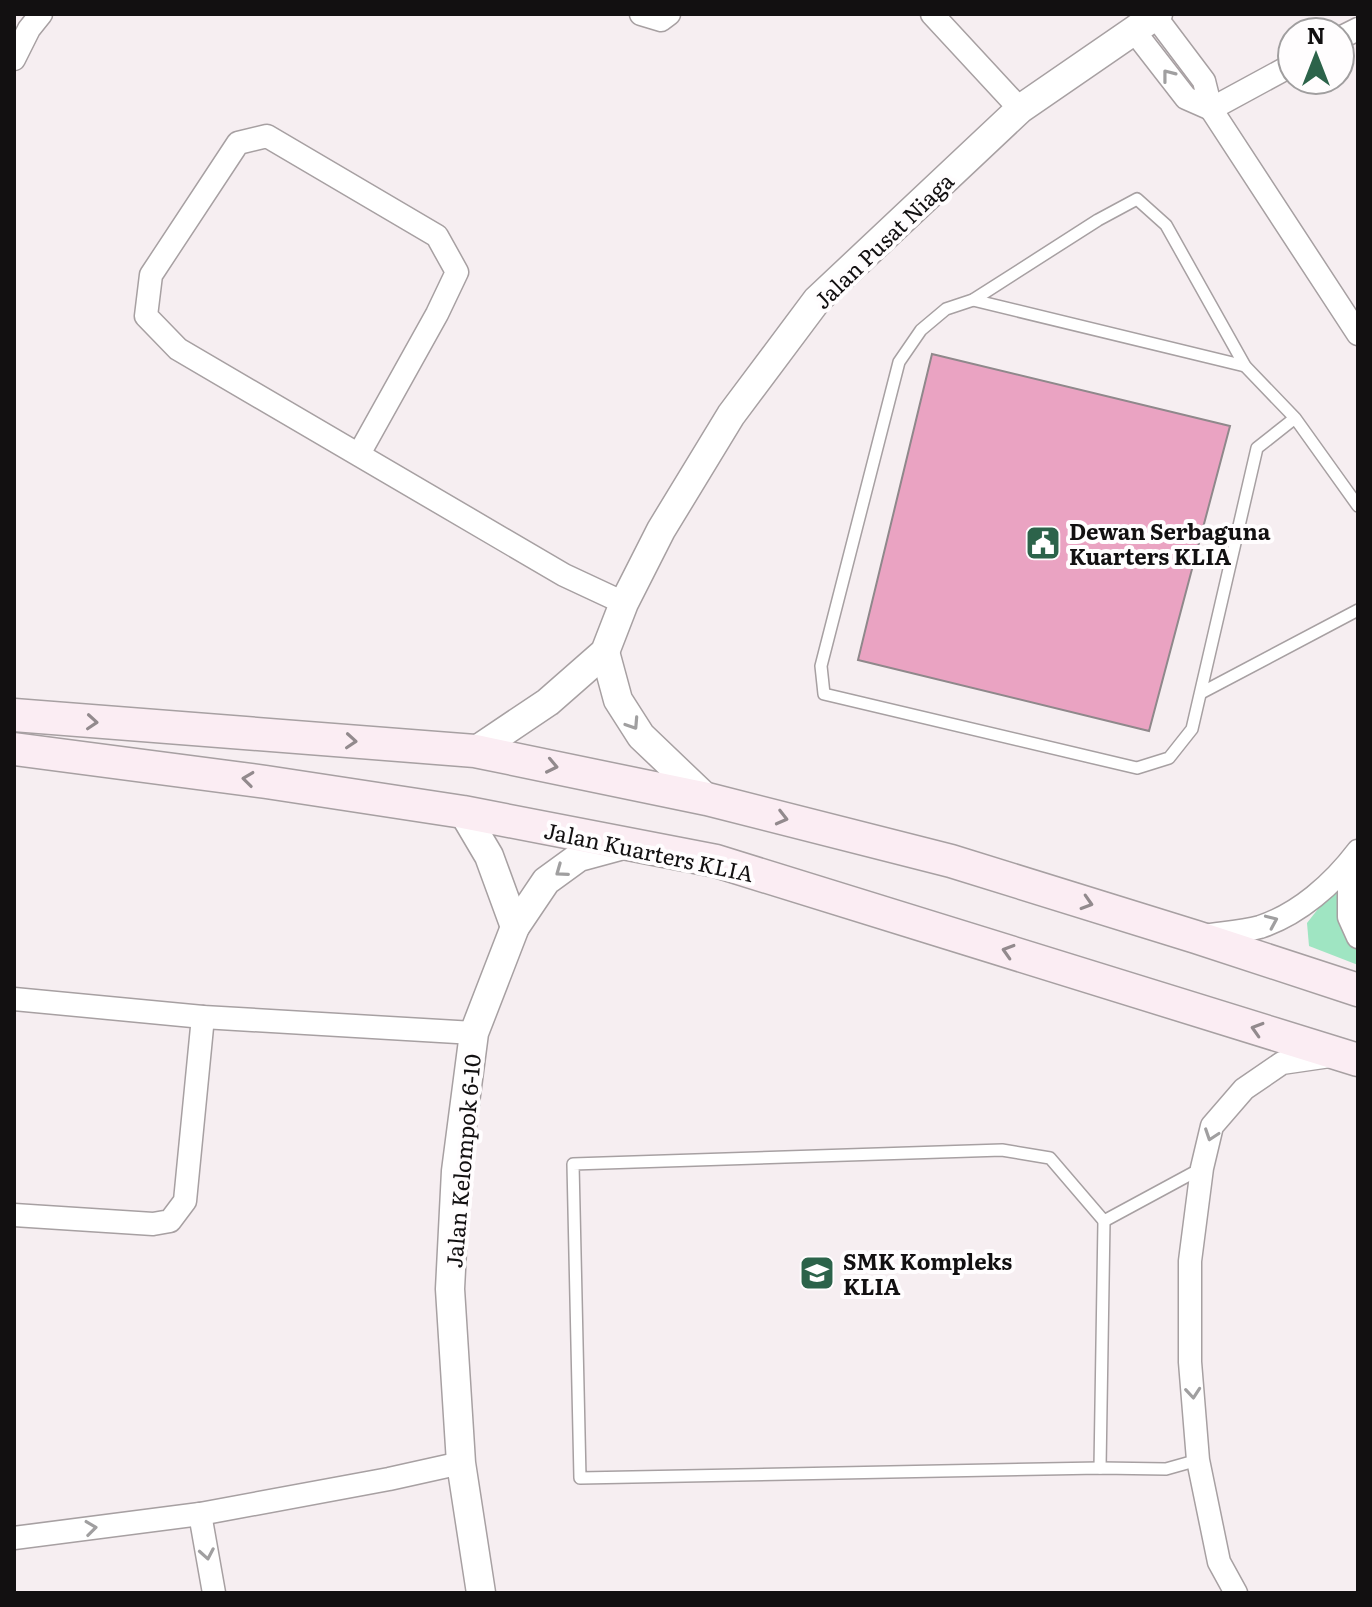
<svg xmlns="http://www.w3.org/2000/svg" width="1372" height="1607" font-family="Literata,serif">
<style>
.green{fill:#9fe5c2}
.building{fill:#eaa3c2;stroke:#8f888b;stroke-width:2}
.lines{fill:none;stroke-linecap:round;stroke-linejoin:round}
.service-casing{stroke:#a7a0a2;stroke-width:14}
.minor-casing{stroke:#a7a0a2;stroke-width:25}
.tertiary-casing{stroke:#a7a0a2;stroke-width:31}
.secondary-casing{stroke:#a7a0a2;stroke-width:35}
.service{stroke:#fff;stroke-width:11}
.minor{stroke:#fff;stroke-width:22}
.tertiary{stroke:#fff;stroke-width:28}
.secondary{stroke:#fbedf3;stroke-width:32}
.oneway{stroke:#a09fa0}
.oneway2{stroke:#928a8d}
.labels{text-anchor:middle;dominant-baseline:central;stroke-width:8;stroke-linejoin:round;paint-order:stroke}
.street-label{font-size:22px;fill:#121011;stroke:#fffdfe}
.poi-label{font-size:22px;font-weight:bold;fill:#121011;stroke:#fffdfe;text-anchor:start}
</style>
<rect width="100%" height="100%" fill="#f6eef1"/>
<polygon class="green" points="1358,858 1358,965 1309,946 1307,923"/>
<polygon class="building" points="932,354 1230,426 1149,731 858,660"/>
<g class="lines">
<defs>
<g id="service">
<polyline points="973,300 1245,366"/>
<polyline points="1295,418 1257,448 1192,729 1169,758 1137,768 824,694 821,666 899,362 921,330 946,309 973,300 1098,220 1137,199 1166,225 1245,366 1295,418 1358,506"/>
<polyline points="1201,693 1358,610"/>
<polyline points="1198,1460 1166,1469 1100,1468 580,1478 573,1164 1002,1150 1050,1158 1104,1221 1202,1168"/>
<polyline points="1100,1468 1104,1221"/>
</g>
<g id="minor">
<polyline points="641,14 661,20 669,14"/>
<polyline points="932,14 1020,109"/>
<polyline points="1155,16 1204,81 1211,109 1358,334"/>
<polyline points="1134,31 1186,98 1211,109"/>
<polyline points="1340,38 1358,29"/>
<polyline points="14,59 29,29 41,14"/>
<polyline points="1211,109 1292,65"/>
<polyline points="359,454 437,314 457,272 437,236 267,136 238,143 151,275 146,316 178,349 564,575 624,603"/>
<polyline points="1349,863 1349,917 1358,937"/>
<path d="M1203,936C1222,933 1242,932 1260,927C1299,914 1333,884 1358,851"/>
<polyline points="14,999 203,1017 474,1033"/>
<polyline points="14,1215 153,1224 170,1221 185,1201 203,1017"/>
<polyline points="200,1514 214,1593"/>
<polyline points="14,1538 200,1514 389,1479 461,1463"/>
<polyline points="1236,1593 1219,1562 1198,1460 1190,1362 1190,1261 1202,1168 1212,1126 1244,1089 1282,1063 1330,1056"/>
</g>
<g id="tertiary">
<polyline points="605,652 618,700 641,736 707,799"/>
<polyline points="475,751 548,702 605,652 624,603 661,530 731,415 817,300 1020,109 1158,14"/>
<polyline points="463,812 489,856 515,927"/>
<polyline points="481,1593 461,1463 450,1289 456,1171 474,1033 515,927 546,881 579,857 627,844"/>
</g>
<g id="secondary">
<polyline points="14,715 475,751 707,799 951,861 1196,937 1358,990"/>
<polyline points="14,749 266,782 463,812 716,861 1358,1060"/>
</g>
</defs>
<use href="#service" class="service-casing"/>
<use href="#minor" class="minor-casing"/>
<use href="#tertiary" class="tertiary-casing"/>
<use href="#secondary" class="secondary-casing"/>
<use href="#service" class="service"/>
<use href="#minor" class="minor"/>
<use href="#tertiary" class="tertiary"/>
<use href="#secondary" class="secondary"/>
</g>
<defs><path id="oneway-chevron" d="M-2-3.5L2.5 0L-2 3.5" fill="none" stroke-width="1.6" stroke-linecap="round" stroke-linejoin="round" transform="scale(2)"/></defs>
<g class="oneway">
<use href="#oneway-chevron" transform="translate(1168 75) rotate(-128)"/>
<use href="#oneway-chevron" transform="translate(633 724) rotate(57)"/>
<use href="#oneway-chevron" transform="translate(561 871) rotate(144)"/>
<use href="#oneway-chevron" transform="translate(1272 921) rotate(-24)"/>
<use href="#oneway-chevron" transform="translate(1211 1135) rotate(109)"/>
<use href="#oneway-chevron" transform="translate(1193 1393) rotate(85)"/>
<use href="#oneway-chevron" transform="translate(91 1528) rotate(-7)"/>
<use href="#oneway-chevron" transform="translate(207 1554) rotate(80)"/>
</g>
<g class="oneway2">
<use href="#oneway-chevron" transform="translate(92 722) rotate(4)"/>
<use href="#oneway-chevron" transform="translate(351 741) rotate(4)"/>
<use href="#oneway-chevron" transform="translate(552 766) rotate(12)"/>
<use href="#oneway-chevron" transform="translate(248 779) rotate(-173)"/>
<use href="#oneway-chevron" transform="translate(782 818) rotate(14)"/>
<use href="#oneway-chevron" transform="translate(1087 903) rotate(17)"/>
<use href="#oneway-chevron" transform="translate(1008 951) rotate(-163)"/>
<use href="#oneway-chevron" transform="translate(1257 1029) rotate(-163)"/>
</g>
<defs>
<symbol id="civic-square" viewBox="-11 -11 22 22"><rect x="-9" y="-9" width="18" height="18" rx="4" fill="#2c634a" stroke="#fffdfe"/><path d="M-.6-6.5H3V-4.5H.6V-3L4-1V1h2V6H-6V1h2V-1L-.6-3ZM-1.2 2.5V6h2.4V2.5Z" fill="#fff"/></symbol>
<symbol id="school-square" viewBox="-11 -11 22 22"><rect x="-9" y="-9" width="18" height="18" rx="4" fill="#2c634a" stroke="#fffdfe"/><path d="M0-5L7-2L0 1L-7-2ZM-4 1L0 2.5L4 1V4Q0 6-4 4Z" fill="#fff"/></symbol>
</defs>
<g fill-rule="evenodd">
<use href="#civic-square" x="1023" y="523" width="40" height="40"/>
<use href="#school-square" x="797" y="1253" width="40" height="40"/>
</g>
<g class="labels">
<g class="street-label">
<text transform="translate(883 240) rotate(-44)">Jalan Pusat Niaga</text>
<text transform="translate(649 851) rotate(12)">Jalan Kuarters KLIA</text>
<text transform="translate(462 1161) rotate(-85)">Jalan Kelompok 6-10</text>
</g>
<g class="poi-label">
<text x="1069" y="530">Dewan Serbaguna<tspan x="1069" dy="25">Kuarters KLIA</tspan></text>
<text x="843" y="1260">SMK Kompleks<tspan x="843" dy="25">KLIA</tspan></text>
</g>
</g>
<rect width="1372" height="1607" fill="none" stroke="#121011" stroke-width="32"/>
<g transform="translate(1316 56)"><circle r="38" fill="#fffdfe" stroke="#a09e9f" stroke-width="2"/>
<path d="M0-6L14 30L0 20L-14 30Z" fill="#2c634a"/>
<text y="-12" font-size="22" font-weight="bold" text-anchor="middle" fill="#121011">N</text>
</g>
</svg>
